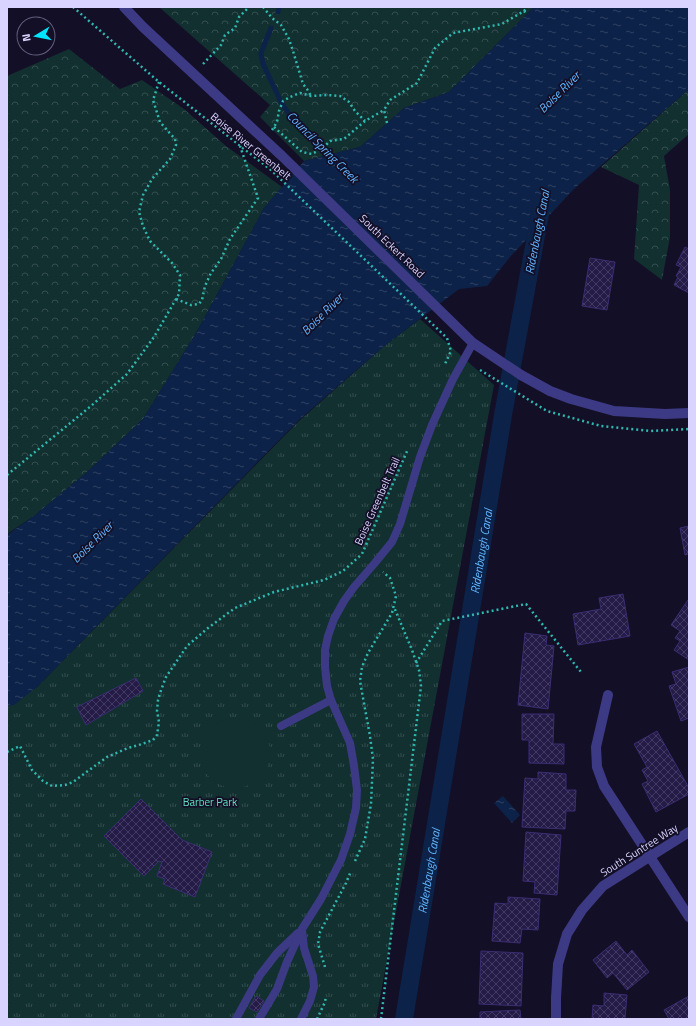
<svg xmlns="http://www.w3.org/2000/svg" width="696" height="1026" font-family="'Titillium Web',sans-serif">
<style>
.grass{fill:url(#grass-tufts)}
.forest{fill:url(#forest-crowns)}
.garden{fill:#12302f}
.water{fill:url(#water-ripples)}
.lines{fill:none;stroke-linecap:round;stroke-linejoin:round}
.stream{stroke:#0c2248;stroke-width:5}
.canal{stroke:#0c2248;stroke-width:18}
.building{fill:url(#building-cross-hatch);stroke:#3b2d73}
.path{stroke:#2fb8b0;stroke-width:2.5;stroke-dasharray:2 3;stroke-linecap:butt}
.service{stroke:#3d3a85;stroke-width:8}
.minor{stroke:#3d3a85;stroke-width:10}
.tertiary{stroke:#3d3a85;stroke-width:10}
.labels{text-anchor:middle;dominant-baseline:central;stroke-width:3.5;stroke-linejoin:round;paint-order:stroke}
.street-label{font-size:11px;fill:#d9d4ff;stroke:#130f26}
.park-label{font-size:11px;fill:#5fe0c0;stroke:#130f26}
.water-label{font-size:12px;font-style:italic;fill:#62b6ff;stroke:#130f26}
</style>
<defs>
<pattern id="grass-tufts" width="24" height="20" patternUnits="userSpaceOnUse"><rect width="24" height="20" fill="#12302f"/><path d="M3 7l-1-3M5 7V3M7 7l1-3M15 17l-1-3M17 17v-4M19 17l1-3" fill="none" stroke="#344d4e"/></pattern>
<pattern id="forest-crowns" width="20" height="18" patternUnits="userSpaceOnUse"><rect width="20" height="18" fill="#12302f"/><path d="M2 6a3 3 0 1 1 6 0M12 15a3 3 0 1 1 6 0" fill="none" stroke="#344d4e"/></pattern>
<pattern id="water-ripples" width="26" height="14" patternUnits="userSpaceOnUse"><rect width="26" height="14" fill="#0c2248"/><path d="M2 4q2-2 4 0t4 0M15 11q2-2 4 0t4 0" fill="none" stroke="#2f4163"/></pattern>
<pattern id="building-cross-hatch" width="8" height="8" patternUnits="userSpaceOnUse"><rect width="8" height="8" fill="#241b47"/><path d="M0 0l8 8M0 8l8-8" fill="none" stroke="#433b63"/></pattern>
</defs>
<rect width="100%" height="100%" fill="#130f26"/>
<polygon class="grass" points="420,319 494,385 376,1019 7,1019 7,706 37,687 299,421 383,347"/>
<g class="forest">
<polygon points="159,7 534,7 449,92 404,108 360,147 304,161 260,117 270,105"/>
<polygon points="69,49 120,89 142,80 184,109 226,146 282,187 264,208 196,333 143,419 86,473 34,516 7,534 7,76"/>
<polygon points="689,89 689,134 664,156 670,190 670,237 662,280 634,259 639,185 601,167"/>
<polygon points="14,705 7,741 7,706"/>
</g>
<circle class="garden" cx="235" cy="753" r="35"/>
<g class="water">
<polygon points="534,7 689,7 689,89 574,189 510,257 487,286 459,289 383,347 299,420 37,687 14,705 7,706 7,535 34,516 86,473 143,419 196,333 264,208 304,161 360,147 404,108 449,92"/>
<polygon points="503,796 520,815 512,823 494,803"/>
</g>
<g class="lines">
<g class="stream">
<polyline points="278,12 279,7"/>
<polyline points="271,28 261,53 263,64 282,104 295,122 333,158"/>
</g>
<path class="canal" id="s1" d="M404,1019L503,415L542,203"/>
</g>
<g class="building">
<polygon points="685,247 689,249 689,293 674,285 678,277 676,276 681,267 676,265"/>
<polygon points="590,258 615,262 607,310 582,306"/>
<polygon points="689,526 689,554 685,555 680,528"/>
<polygon points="623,594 630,636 578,645 573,614 601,609 599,598"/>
<polygon points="688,600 689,600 689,660 674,650 680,641 675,638 680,631 671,625"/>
<polygon points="525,633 547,636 546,645 554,646 548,709 518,705"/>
<polygon points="689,667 689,718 681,721 669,686 676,684 672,672"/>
<polygon points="136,678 143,691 86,725 77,707"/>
<polygon points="522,714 554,714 553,744 564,744 564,764 529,763 529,740 522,740"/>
<polygon points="657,731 689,788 689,794 656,812 642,784 648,781 642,770 647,767 634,744"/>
<polygon points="538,772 566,774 566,790 576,790 575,811 566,811 565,829 522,827 525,778 538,779"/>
<polygon points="141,799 182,840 212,852 195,897 163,884 165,879 157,876 162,862 159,861 144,876 104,836"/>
<polygon points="526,832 561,835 557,895 534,893 535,882 523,881"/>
<polygon points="508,897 540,899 538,930 522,929 520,943 492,941 495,903 508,904"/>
<polygon points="616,941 627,955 632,950 649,972 627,990 613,973 607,978 593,960"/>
<polygon points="481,951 523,953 521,1006 479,1004"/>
<polygon points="604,993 627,995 625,1019 592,1019 593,1005 604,1006"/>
<polygon points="256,996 264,1001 257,1012 249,1008"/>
<polygon points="689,996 689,1019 669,1019 664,1010"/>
<polygon points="520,1010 521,1019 480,1019 480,1012"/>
</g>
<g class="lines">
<g class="path">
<polyline points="73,7 159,82 271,170 447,338 451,351 444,366"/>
<polyline points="263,7 272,18 281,25 289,39 293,51 303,84 307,89 311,96"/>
<polyline points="524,11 528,7"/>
<polyline points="203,64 221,45 225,35 235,28 239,17 249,7"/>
<polyline points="387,123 384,110 390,100 417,83 435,48 453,33 502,24 524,11 527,14"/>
<polyline points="274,127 302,152 312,154 323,148 330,141 344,139 365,121 384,110"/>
<polyline points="272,130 277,122 279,111 283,101 290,97 300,93 311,96 327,95 340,96 349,102 355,111 365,121"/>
<polyline points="176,299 191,305 199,304 202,300 205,286 211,273 221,259 230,239 258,198 240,146"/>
<polyline points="480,370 547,411 601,426 650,431 689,429"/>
<polyline points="7,475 91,406 127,374 154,337 179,294 180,275 172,263 150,241 143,226 139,212 143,195 152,179 170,159 176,145 175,139 160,122 153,100 159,82"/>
<polyline points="416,663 442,621 526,604 581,672"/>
<polyline points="7,752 20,746 32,770 43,781 52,786 65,785 73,782 107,757 128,748 142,744 153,740 157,735 159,722 157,711 158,700 160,693 166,677 187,646 208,628 235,608 274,592 324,580 343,571 362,554 408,449"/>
<polyline points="355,861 365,839 371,804 373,759 370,736 363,698 360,681 362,667 368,653 392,613 396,596 390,578 383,572"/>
<polyline points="325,967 318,944 320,932 346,883 351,871"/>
<polyline points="317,1019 325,1002 326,996"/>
<polyline points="381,1019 421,686 419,670 412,650 394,607"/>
</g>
<g class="service">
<polyline points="281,726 331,700"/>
<polyline points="236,1019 260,975 277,953 298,933"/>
<polyline points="259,1019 277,989 287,962 302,929 321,899 341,860 350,834 356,808 357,790 354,766 350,743 331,700 327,686 325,667 325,650 328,636 334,619 344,601 354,587 374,564 392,542 400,524 420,457 432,425 453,379 473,343"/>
<polyline points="301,1019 310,1001 314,987 313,976 304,948 302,930"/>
</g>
<g class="minor">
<polyline points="608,695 596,747 597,767 604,786 689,917"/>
<polyline points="556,1019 556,998 558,964 567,934 582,910 603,886 689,832"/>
</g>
<polyline class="tertiary" points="124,7 143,27 282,156 473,343 521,375 550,391 571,399 614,411 665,414 689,413"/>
</g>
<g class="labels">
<g class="street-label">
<text transform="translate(251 146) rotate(39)">Boise River Greenbelt</text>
<text transform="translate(392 246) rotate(44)">South Eckert Road</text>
<text transform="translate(377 501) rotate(-66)">Boise Greenbelt Trail</text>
<text transform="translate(639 850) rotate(-32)">South Suntree Way</text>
</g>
<g class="park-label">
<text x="210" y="802">Barber Park</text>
</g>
<g class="water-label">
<text transform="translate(559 92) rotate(-45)">Boise River</text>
<text transform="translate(323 147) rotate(45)">Council Spring Creek</text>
<text transform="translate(537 232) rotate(-79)">Ridenbaugh Canal</text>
<text transform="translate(322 314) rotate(-45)">Boise River</text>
<text transform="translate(92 542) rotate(-45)">Boise River</text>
<text stroke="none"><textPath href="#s1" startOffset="474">Ridenbaugh Canal</textPath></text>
<text stroke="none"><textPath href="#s1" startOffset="150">Ridenbaugh Canal</textPath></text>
</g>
</g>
<rect width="696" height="1026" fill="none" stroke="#d9d4ff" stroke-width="16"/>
<g transform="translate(36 36) rotate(260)"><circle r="19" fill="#130f26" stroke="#625e7d"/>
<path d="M0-3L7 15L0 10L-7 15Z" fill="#00e5ff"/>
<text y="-6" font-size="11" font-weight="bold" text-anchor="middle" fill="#d9d4ff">N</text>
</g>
</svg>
